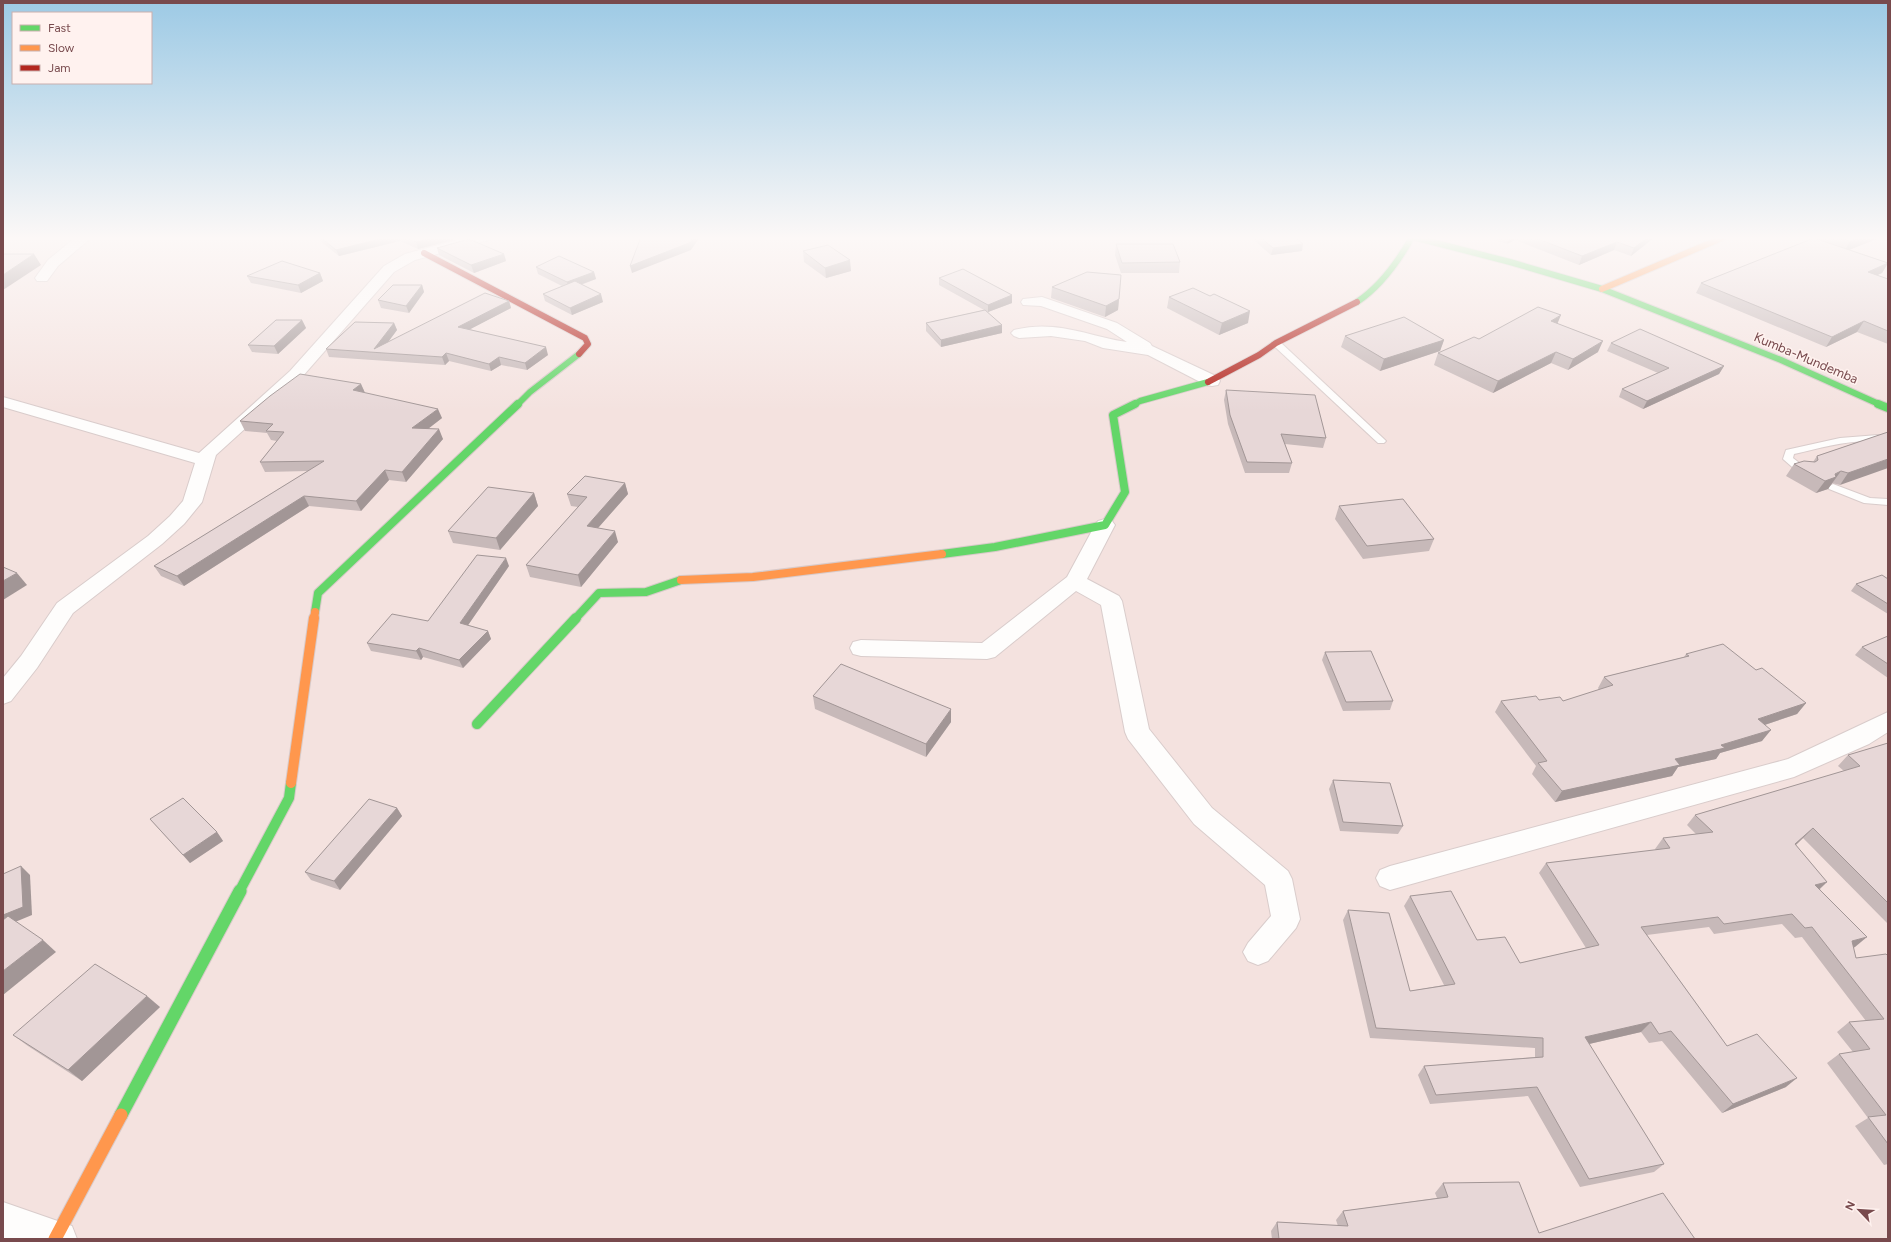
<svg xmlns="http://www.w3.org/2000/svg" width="1891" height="1242" font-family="Figtree,sans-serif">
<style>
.residential{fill:#f4e2df}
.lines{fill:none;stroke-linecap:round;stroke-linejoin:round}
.lane-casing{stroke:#d9cccb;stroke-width:2}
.street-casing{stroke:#d9cccb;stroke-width:2}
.fast-far3-casing{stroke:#d8cac9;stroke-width:8}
.fast-far2-casing{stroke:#d8cac9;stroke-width:10}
.fast-far1-casing{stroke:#d8cac9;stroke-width:12}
.fast-casing{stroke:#d8cac9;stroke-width:15}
.slow-far3-casing{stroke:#d8cac9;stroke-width:8}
.slow-far2-casing{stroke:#d8cac9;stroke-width:10}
.slow-far1-casing{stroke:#d8cac9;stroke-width:12}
.slow-casing{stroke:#d8cac9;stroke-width:15}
.jam-casing{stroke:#d8cac9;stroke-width:8}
.lane{fill:#fefdfc;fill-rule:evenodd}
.street{fill:#fefdfc;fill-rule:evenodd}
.fast-far3{stroke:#63d668;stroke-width:6}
.fast-far2{stroke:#63d668;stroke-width:8}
.fast-far1{stroke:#63d668;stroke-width:10}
.fast{stroke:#63d668;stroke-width:13}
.slow-far3{stroke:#ff974d;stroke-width:6}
.slow-far2{stroke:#ff974d;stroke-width:8}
.slow-far1{stroke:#ff974d;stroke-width:10}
.slow{stroke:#ff974d;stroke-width:13}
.jam{stroke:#b3261e;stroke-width:6}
.wall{fill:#c7b9b9}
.shaded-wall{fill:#a29696}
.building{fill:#e7d7d7;stroke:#a29696}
.labels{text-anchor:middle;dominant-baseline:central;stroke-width:3;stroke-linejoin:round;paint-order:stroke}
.far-street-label{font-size:13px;fill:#784a4d;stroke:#fff2ef}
</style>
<rect width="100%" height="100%" fill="#f8efed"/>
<rect class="residential" x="3" y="237" width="1885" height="1002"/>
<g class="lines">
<defs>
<g id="lane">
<polygon points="1276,340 1279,341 1384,439 1386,441 1384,443 1378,443 1273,345 1272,343"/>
<path d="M1878,435L1888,437V443C1857,437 1825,447 1794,454L1793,458L1807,469L1808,471L1807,473H1799L1783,459L1786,450L1840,438Z"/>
<polygon points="1833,484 1870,498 1888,499 1888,505 1864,503 1829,489 1828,487"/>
</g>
<g id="street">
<polygon points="76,237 92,237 58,266 47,281 37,281 35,278 48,260"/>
<polygon points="468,237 491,237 489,240 415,260 394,272 302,377 216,455 202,502 184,524 162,544 73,613 37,668 11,701 3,704 3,678 21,656 57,603 148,536 170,516 183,501 195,463 3,407 3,397 199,453 290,371 384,266 405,254"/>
<path d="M1042,297L1117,323L1150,343L1152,346L1218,377L1220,381L1218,385L1212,386L1206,385L1148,355L1103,348L1085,341L1051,336L1019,338L1014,336L1011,333L1014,330C1055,319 1088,336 1127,342L1107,329L1041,306L1023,305L1021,302L1023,299Z"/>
<polygon points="1105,519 1112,521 1115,525 1087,579 1119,596 1122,601 1149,729 1212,808 1288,871 1292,879 1300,919 1296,928 1268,961 1258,965 1248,961 1243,952 1248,943 1271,916 1265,885 1194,824 1128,739 1125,732 1101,605 1076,591 995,657 987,659 861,656 853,654 850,648 853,642 861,640 982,643 1067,577 1095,525 1098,521"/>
<polygon points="1888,712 1888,732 1869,744 1794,777 1390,890 1380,886 1376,878 1380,870 1390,866 1788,759"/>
<polygon points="3,1202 72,1226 77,1239 3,1238"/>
</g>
<g id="fast-far3">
<polyline points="1413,237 1510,262 1602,289"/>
<polyline points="1602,289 1781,360 1881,405"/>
<path d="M1357,302C1381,286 1398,262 1412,237"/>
<polyline points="517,405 530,392 579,354"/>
<polyline points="1133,405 1140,401 1208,382"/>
</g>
<g id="fast-far2">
<polyline points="1878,404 1888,408"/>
<polyline points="942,554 995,547 1105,525 1125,492 1113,415 1135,404"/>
<polyline points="315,612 318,593 518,404"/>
<polyline points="575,619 599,593 646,592 681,580"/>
</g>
<g id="fast-far1">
<polyline points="477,724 576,618"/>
<polyline points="239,892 289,798 291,783"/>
</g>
<polyline id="fast" points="121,1115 240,891"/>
<polyline id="slow-far3" points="1602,289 1724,237"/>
<g id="slow-far2">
<polyline points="681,580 753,577 942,554"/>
<polyline points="314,619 315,612"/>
</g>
<polyline id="slow-far1" points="291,783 314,618"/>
<polyline id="slow" points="55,1239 121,1115"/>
<g id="jam">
<polyline points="424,253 585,338 588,344 579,354"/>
<polyline points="1208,382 1259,355 1276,343 1357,302"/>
</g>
</defs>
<use href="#lane" class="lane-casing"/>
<use href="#street" class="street-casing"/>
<use href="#fast-far3" class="fast-far3-casing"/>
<use href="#fast-far2" class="fast-far2-casing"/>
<use href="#fast-far1" class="fast-far1-casing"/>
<use href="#fast" class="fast-casing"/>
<use href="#slow-far3" class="slow-far3-casing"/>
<use href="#slow-far2" class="slow-far2-casing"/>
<use href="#slow-far1" class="slow-far1-casing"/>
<use href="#slow" class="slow-casing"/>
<use href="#jam" class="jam-casing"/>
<use href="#lane" class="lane"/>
<use href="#street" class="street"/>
<use href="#fast-far3" class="fast-far3"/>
<use href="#fast-far2" class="fast-far2"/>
<use href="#fast-far1" class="fast-far1"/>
<use href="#fast" class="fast"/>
<use href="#slow-far3" class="slow-far3"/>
<use href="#slow-far2" class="slow-far2"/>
<use href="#slow-far1" class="slow-far1"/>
<use href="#slow" class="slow"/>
<use href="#jam" class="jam"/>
</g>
<g class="wall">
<polygon points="315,237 452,237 453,240 418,249 400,241 339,256"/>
<polygon points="1250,237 1295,237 1302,251 1271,255"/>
<polygon points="1485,237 1655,237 1631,256 1614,250 1579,265 1515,240 1507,244"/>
<polygon points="1808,237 1882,237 1848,250 1888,263 1882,273 1877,275 1888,279 1888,344 1857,332 1826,347 1696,293 1701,283 1810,240 1807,238"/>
<polygon points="1116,244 1180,262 1179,273 1121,273 1115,255"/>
<polygon points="437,248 504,254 506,261 474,273 439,255"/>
<polygon points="803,251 851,271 826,278 804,262"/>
<polygon points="536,267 594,272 596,279 581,285 603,302 572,315 545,301 543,294 562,286 538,274"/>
<polygon points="320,273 323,281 301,293 251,283 247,276"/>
<polygon points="939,278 1012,295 1012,303 988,312 1002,333 941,347 926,331 926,323 984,310 939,285"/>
<polygon points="422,285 424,292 409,313 381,308 378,300"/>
<polygon points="1052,287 1119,299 1118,310 1105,317 1051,298"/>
<polygon points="1169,297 1248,323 1219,335 1167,308"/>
<polygon points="509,301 511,308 470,329 548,355 527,370 501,365 491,371 449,361 445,365 329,357 326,349 394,323 397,330 388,342"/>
<polygon points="302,320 306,328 278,354 252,352 248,345"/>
<polygon points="1557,323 1598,352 1568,370 1551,363 1493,393 1434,365 1438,353 1479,339"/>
<polygon points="1345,336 1444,340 1440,351 1380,371 1341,347"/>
<polygon points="1611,343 1724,366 1719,374 1643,409 1619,397 1622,389 1658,373 1607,351"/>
<polygon points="361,384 365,393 442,418 428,429 443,439 406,482 389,480 361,511 309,506 184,586 161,576 154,566 308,471 265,472 260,462 277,441 271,440 267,433 245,431 240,421"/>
<polygon points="1226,390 1326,438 1323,448 1285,444 1292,463 1289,473 1245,473 1228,424 1224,400"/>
<polygon points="1888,432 1840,485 1832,483 1828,489 1816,493 1786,476 1794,464 1813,462 1817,456"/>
<polygon points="625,483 628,494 598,528 618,542 581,587 530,577 526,565 578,507 571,506 567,494"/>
<polygon points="534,493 538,506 500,550 453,543 448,531"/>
<polygon points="1339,506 1434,539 1429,551 1363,559 1335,519"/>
<polygon points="509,566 468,625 488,631 491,639 463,668 423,657 421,660 371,651 367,643 428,621"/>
<polygon points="1888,579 1888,614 1851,591 1856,584"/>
<polygon points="1888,636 1888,678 1855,655 1862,647"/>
<polygon points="1325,652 1393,701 1390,710 1343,711 1322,660"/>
<polygon points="1686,654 1756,670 1806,703 1797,714 1765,725 1762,741 1720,753 1716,759 1678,767 1672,776 1555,802 1532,774 1536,766 1495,712 1501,701 1539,700 1563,701 1599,690 1598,688 1604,677 1684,657"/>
<polygon points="813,696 951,722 926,757 815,709"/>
<polygon points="1888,743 1888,924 1803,838 1796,845 1827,882 1820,889 1855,947 1853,948 1856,958 1888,956 1888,1164 1884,1165 1855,1126 1868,1118 1827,1063 1839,1054 1853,1052 1837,1032 1849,1022 1866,1021 1802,937 1795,938 1782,924 1714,934 1709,927 1647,935 1727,1046 1786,1087 1722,1113 1662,1041 1649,1043 1641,1032 1589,1044 1664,1164 1654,1172 1580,1187 1528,1096 1430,1104 1418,1075 1424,1066 1535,1057 1535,1048 1370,1038 1343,920 1348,910 1410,991 1444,985 1404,906 1410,896 1477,940 1520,963 1586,948 1539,873 1546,863 1656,850 1655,849 1663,838 1696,834 1687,825 1695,815 1844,771 1838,766 1848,755"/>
<polygon points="1333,780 1403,826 1398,834 1340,831 1329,789"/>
<polygon points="397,808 402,816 340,890 311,880 305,872"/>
<polygon points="150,819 217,832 223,841 190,863"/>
<polygon points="160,1007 82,1081 28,1046 13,1035"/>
<polygon points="1443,1183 1539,1233 1695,1239 1272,1239 1271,1231 1277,1222 1338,1226 1336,1220 1343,1211 1437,1198 1435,1193"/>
</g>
<g class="shaded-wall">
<polygon points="387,237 399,237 400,241 339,256 336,250"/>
<polygon points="434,237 452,237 453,240 418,249 416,242"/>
<polygon points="694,237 700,237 691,250 632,273 630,266"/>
<polygon points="1509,237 1516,237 1515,240 1507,244"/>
<polygon points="1648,237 1655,237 1631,256 1634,248"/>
<polygon points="1861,237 1882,237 1844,252 1850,241"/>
<polygon points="1617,242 1614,250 1579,265 1582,256"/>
<polygon points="1303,244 1302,251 1271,255 1273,248"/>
<polygon points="34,254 41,265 3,290 3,275"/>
<polygon points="504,254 506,261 474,273 471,265"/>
<polygon points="850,260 851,271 826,278 825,268"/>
<polygon points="1888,263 1882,273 1862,282 1868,272"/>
<polygon points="594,272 596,279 568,289 567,282"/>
<polygon points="320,273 323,281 301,293 298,285"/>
<polygon points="422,285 424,292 409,313 406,306"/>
<polygon points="601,294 603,302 572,315 570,308"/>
<polygon points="1012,295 1012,303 988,312 988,305"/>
<polygon points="1119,299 1118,310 1105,317 1106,306"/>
<polygon points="509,301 511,308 461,334 458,327"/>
<polygon points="1250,311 1248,323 1219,335 1222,323"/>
<polygon points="1561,315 1556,327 1551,321"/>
<polygon points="302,320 306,328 278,354 274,346"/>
<polygon points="1864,321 1857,332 1826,347 1832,337"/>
<polygon points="394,323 397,330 380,353 374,349"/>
<polygon points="1002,325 1002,333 941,347 941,340"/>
<polygon points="1444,340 1440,351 1380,371 1384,359"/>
<polygon points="1603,341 1598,352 1568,370 1573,359"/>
<polygon points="546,347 548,355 527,370 525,363"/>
<polygon points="1556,352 1551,363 1493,393 1498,381"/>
<polygon points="446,353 449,361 445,365 442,357"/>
<polygon points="499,357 501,365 491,371 489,364"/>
<polygon points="1724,366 1719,374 1643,409 1647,401"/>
<polygon points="361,384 365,393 353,390"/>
<polygon points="438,409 442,418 416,438 412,428"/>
<polygon points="439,429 443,439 406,482 402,472"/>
<polygon points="1888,459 1888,468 1840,485 1848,473"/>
<polygon points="385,470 389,480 361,511 356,501"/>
<polygon points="1841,471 1828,489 1816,493 1825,481"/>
<polygon points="625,483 628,494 590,537 587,526"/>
<polygon points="534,493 538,506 500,550 496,538"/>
<polygon points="304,496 309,506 184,586 177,576"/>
<polygon points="615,531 618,542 581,587 578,575"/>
<polygon points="506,558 509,566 464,631 460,623"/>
<polygon points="17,573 27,585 3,600 3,581"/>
<polygon points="488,631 491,639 463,668 459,660"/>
<polygon points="419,648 423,657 421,660 416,651"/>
<polygon points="1806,703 1797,714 1749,730 1758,719"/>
<polygon points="951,709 951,722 926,757 926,744"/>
<polygon points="1771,730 1762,741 1720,753 1716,759 1678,767 1672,776 1555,802 1562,791 1675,759"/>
<polygon points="397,808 402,816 340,890 334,881"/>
<polygon points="1813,828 1803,838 1786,854 1795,844"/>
<polygon points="217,832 223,841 190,863 183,855"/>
<polygon points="21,866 30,875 32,915 3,927 3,915"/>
<polygon points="1827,882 1816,892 1815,885"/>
<polygon points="1867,937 1855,947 1841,951 1852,941"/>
<polygon points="43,940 56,952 3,995 3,971"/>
<polygon points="147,996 160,1007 82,1081 68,1070"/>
<polygon points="1651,1022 1641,1032 1576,1047 1585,1037"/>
<polygon points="1797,1078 1786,1087 1722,1113 1733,1104"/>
</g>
<g class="building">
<polygon points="320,237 387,237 336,250"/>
<polygon points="404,237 434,237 416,242"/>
<polygon points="641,237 694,237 689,243 630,266"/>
<polygon points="1260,237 1295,237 1303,244 1273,248"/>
<polygon points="1533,237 1648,237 1634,248 1617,242 1582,256"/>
<polygon points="1839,237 1861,237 1850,241"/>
<polygon points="1814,238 1888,263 1868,272 1888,279 1888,331 1864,321 1832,337 1701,283"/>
<polygon points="469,239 504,254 471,265 437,248"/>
<polygon points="1116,244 1173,244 1180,262 1122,263"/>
<polygon points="828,245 850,260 825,268 803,251"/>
<polygon points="3,254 34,254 3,275"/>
<polygon points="559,256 594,272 567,282 536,267"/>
<polygon points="282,261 320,273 298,285 247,276"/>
<polygon points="963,269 1012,295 988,305 939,278"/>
<polygon points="1087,272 1121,275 1119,299 1106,306 1052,287"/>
<polygon points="575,281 601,294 570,308 543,294"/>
<polygon points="393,285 422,285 406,306 378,300"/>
<polygon points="1193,288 1210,296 1214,294 1250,311 1222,323 1169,297"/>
<polygon points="485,293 509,301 458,327 546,347 525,363 499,357 489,364 446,353 442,357 326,349 355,322 394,323 374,349"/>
<polygon points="1538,307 1561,315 1551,321 1603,341 1573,359 1556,352 1498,381 1438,353 1474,337 1479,339"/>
<polygon points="985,310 1002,325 941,340 926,323"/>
<polygon points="1404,317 1444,340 1384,359 1345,336"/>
<polygon points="276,320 302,320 274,346 248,345"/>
<polygon points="1640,329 1724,366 1647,401 1622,389 1669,368 1611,343"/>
<polygon points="300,374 361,384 353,390 438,409 412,428 439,429 402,472 385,470 356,501 304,496 177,576 154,566 324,461 260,462 284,432 266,431 273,424 240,421 270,396"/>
<polygon points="1226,390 1315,395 1326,438 1281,434 1292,463 1247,462 1230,415"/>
<polygon points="1888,432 1888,459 1848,473 1841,471 1835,474 1836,477 1825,481 1794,464 1804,461 1815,462 1818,460 1817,456"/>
<polygon points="585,476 625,483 587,526 615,531 578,575 526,565 587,497 567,494"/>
<polygon points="488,487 534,493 496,538 448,531"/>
<polygon points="1403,499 1434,539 1367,546 1339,506"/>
<polygon points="477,555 506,558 460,623 488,631 459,660 419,648 416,651 367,643 392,614 428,621"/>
<polygon points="3,567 17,573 3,581"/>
<polygon points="1882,575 1888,579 1888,604 1856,584"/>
<polygon points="1888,636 1888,664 1862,647"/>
<polygon points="1723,644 1756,670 1762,668 1806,703 1758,719 1771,730 1721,745 1725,748 1675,759 1680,765 1562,791 1538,763 1547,761 1501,701 1536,696 1539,700 1560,697 1563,701 1613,685 1604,677 1689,656 1686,654"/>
<polygon points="1371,651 1393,701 1346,702 1325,652"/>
<polygon points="841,664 951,709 926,744 813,696"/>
<polygon points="1888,743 1888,903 1813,828 1795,844 1827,882 1815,885 1867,937 1852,941 1856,958 1886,954 1888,956 1888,1144 1868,1117 1886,1115 1839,1054 1870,1049 1849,1022 1884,1019 1812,927 1805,928 1792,914 1724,924 1718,917 1641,927 1727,1046 1757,1034 1797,1078 1733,1104 1671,1031 1659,1034 1651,1022 1585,1037 1664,1164 1589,1179 1537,1087 1436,1095 1424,1066 1543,1057 1543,1038 1376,1028 1348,910 1389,913 1410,991 1455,984 1410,896 1451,891 1477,940 1505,937 1520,963 1599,945 1546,863 1670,848 1663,838 1713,832 1695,815 1860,766 1848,755"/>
<polygon points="1333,780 1390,783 1403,826 1343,822"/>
<polygon points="183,798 217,832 183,855 150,819"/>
<polygon points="369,799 397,808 334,881 305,872"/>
<polygon points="21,866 23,907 3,915 3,874"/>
<polygon points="8,916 43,940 3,971 3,920"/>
<polygon points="95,964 147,996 68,1070 13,1035"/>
<polygon points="1519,1182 1539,1233 1663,1193 1695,1239 1279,1239 1277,1222 1348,1226 1343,1211 1448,1197 1443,1183"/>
</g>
<linearGradient id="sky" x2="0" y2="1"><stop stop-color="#9dcae5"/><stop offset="0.58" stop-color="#fcf8f7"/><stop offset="1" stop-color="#fcf8f7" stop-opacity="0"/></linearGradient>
<rect width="1891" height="411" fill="url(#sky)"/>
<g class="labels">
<g class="far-street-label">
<text transform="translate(1806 358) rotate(23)">Kumba-Mundemba</text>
</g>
</g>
<rect width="1891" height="1242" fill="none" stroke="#784a4d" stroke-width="8"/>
<rect x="12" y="12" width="140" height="72" fill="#fff2ef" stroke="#c9afae"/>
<rect x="20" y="25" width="20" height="6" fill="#63d668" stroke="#c9afae"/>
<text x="48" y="32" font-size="12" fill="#784a4d">Fast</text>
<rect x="20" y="45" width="20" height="6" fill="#ff974d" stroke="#c9afae"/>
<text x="48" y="52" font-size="12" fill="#784a4d">Slow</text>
<rect x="20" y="65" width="20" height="6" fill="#b3261e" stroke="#c9afae"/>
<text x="48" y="72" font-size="12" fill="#784a4d">Jam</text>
<g transform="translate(1859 1210) rotate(295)" stroke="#fff2ef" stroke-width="3" paint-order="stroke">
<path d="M0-3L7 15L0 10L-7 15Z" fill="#784a4d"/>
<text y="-6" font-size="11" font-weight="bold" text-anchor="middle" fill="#784a4d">N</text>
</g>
</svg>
